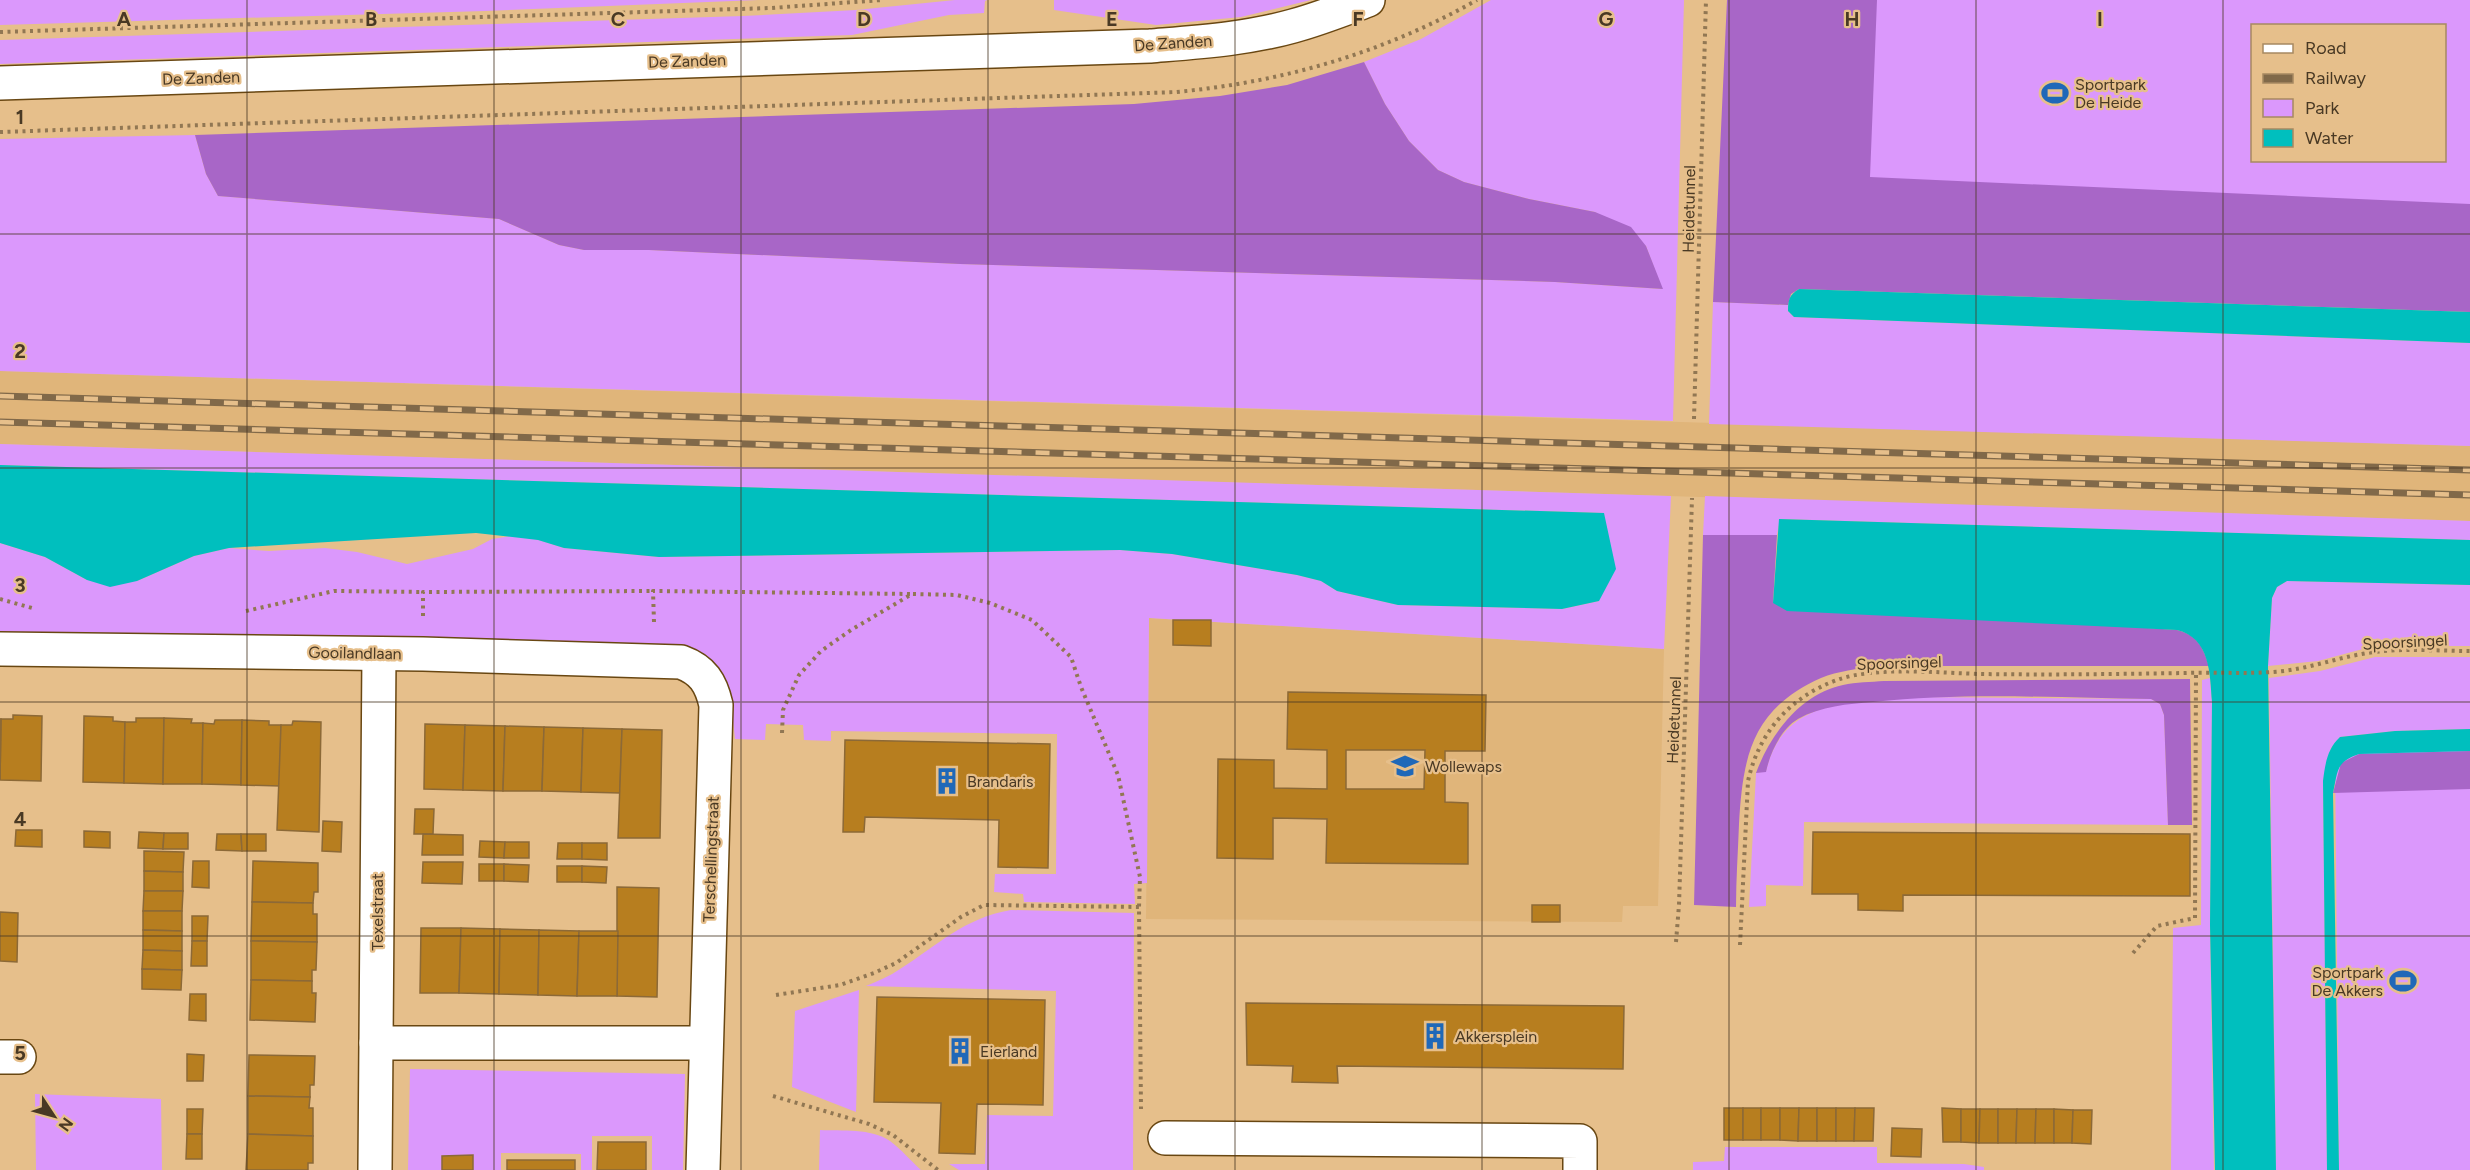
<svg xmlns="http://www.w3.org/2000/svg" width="2470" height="1170" font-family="Figtree,sans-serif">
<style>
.built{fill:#e0b57a}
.green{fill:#db98fc;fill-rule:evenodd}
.forest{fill:#a866c7}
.water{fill:#00bfbe}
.building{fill:#b77e1f;stroke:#8c6937;stroke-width:1.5;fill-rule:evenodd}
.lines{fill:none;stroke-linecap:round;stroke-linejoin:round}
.minor-casing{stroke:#694712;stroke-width:36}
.major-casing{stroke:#694712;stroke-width:36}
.path{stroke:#917753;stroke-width:4;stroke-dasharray:3 4.5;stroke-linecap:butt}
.minor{stroke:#fff;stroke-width:33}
.major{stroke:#fff;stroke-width:33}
.rail-casing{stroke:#816949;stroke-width:7}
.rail{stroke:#e6bf8b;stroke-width:4.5;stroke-dasharray:14;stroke-linecap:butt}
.grid{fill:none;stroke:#493924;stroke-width:1.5;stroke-opacity:0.55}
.labels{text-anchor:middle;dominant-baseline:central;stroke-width:4.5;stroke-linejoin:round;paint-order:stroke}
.street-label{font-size:16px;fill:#493924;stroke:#e6bf8b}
.poi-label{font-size:16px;fill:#493924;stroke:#e6bf8b;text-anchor:start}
.grid-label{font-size:20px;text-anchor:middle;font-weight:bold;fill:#493924;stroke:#e6bf8b;stroke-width:4.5;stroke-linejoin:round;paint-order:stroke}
</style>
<rect width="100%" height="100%" fill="#e6bf8b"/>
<g class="built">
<polygon points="0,371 2470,446 2470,521 0,444"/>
<polygon points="1149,618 1664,649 1658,906 1623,906 1622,922 1146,919"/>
</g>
<g class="green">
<polygon points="0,0 758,0 485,11 0,25"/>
<polygon points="955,0 987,0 985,1 984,13 949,15 852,35 0,64 0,40 743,16 856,10"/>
<polygon points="1054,0 1311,0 1241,17 1156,25 1054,10"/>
<polygon points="1491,0 1684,0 1673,421 0,371 0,139 195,135 206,174 218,196 499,219 559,245 584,250 649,250 960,264 1555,282 1662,289 1646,246 1595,212 1529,199 1464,182 1438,170 1409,141 1385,104 1364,62 1421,39"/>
<path d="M1864,0H2470V225L1853,187ZM2252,26H2444V160H2252Z"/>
<polygon points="1713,302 1788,305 1788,311 1794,317 2470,343 2470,446 1709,424"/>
<polygon points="0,444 1671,496 1664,649 1149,618 1147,883 1134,884 1135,904 1024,902 1023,894 994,892 995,874 1056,874 1057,734 831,731 831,741 804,740 803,725 766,724 765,740 735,739 730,692 716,668 0,635 0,543 45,557 87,580 137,581 194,556 229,548 269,551 325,548 357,552 407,564 473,549 492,539 512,536 526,536 564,548 659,557 1120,550 1172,554 1297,575 1321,581 1337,591 1398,605 1562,609 1599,601 1604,513 0,465"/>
<polygon points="1705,496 2470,521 2470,540 1780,519 1777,535 1703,535"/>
<polygon points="2287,581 2470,585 2470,646 2374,646 2318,661 2268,666 2272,598 2277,587"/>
<polygon points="2375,657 2470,657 2470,729 2395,731 2340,737 2331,748 2323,781 2327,1170 2276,1170 2269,678 2320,671"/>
<polygon points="2210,678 2212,702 2210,925 2214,1170 2171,1170 2173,928 2201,925 2202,680"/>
<path d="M1919,697L2151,699L2160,704L2164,715L2168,825L1804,822L1803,886L1766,885V906L1749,907L1756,773L1766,771C1784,695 1856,703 1919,697Z"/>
<polygon points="2470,748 2470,1170 2339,1170 2335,756 2385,751"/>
<path d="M1011,910L1134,913L1133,1170H959L949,1164H985L987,1115L1053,1116L1056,991L866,986C878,981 890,976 900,969C938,945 964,918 1011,910Z"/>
<polygon points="859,990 856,1112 792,1087 795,1011"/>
<polygon points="410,1069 685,1074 683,1170 652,1170 652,1136 592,1136 592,1170 581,1170 581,1154 501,1153 501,1170 408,1170"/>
<polygon points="35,1094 161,1099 162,1170 36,1170"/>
<path d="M820,1130C842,1131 871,1128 890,1141C901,1149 911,1161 921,1170H819Z"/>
<polygon points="1725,1147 1877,1147 1877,1163 1964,1164 1984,1167 1984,1170 1693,1170 1693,1162 1724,1161"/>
</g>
<g class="forest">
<polygon points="1727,0 1877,0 1870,177 2470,204 2470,312 1799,289 1791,294 1788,305 1713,302"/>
<polygon points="1364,62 1385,104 1409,141 1438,170 1464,182 1529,199 1595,212 1631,227 1646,246 1663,289 1555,282 960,264 649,250 584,250 559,245 499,219 218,196 206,174 195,135 1134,104 1220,96 1287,85"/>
<path d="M1703,535H1777L1773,603L2177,630C2197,635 2203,647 2209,666H1875C1858,669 1838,671 1821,678C1752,709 1743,755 1739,824C1738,852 1736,879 1736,907L1694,905Z"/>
<path d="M2190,679L2192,825H2168L2164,715L2160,704L2151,699C2059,698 1965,692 1873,702C1848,704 1821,706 1798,719C1781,729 1770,753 1766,772L1756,773C1770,735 1800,694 1843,685C1856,682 1871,682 1884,681Z"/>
<polygon points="2470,751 2470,789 2333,793 2341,763 2359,754"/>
</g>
<g class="water">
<path d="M1799,289L2470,312V343L1794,317L1788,311C1788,300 1789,295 1799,289Z"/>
<polygon points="0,465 1604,513 1616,569 1599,601 1562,609 1398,605 1337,591 1321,581 1297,575 1172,554 1120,550 659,557 564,548 538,540 476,533 229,548 194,556 137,581 110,587 87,580 45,557 0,543"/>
<path d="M1779,519L2470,540V585L2287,581L2277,587L2272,598L2268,666L2276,1170H2215L2210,925L2212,702C2210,673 2210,638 2177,630L1787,611L1773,603Z"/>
<path d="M2470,729V751L2359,754C2336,762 2338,770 2333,793L2339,1170H2327L2323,781C2325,765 2327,749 2340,737L2395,731Z"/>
</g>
<g class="building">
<polygon points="1173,620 1211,620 1211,646 1173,645"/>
<path d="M1288,692L1486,695L1485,751H1445V802L1468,803V864L1326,863L1327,819L1273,818V859L1217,858L1218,759L1274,760V788L1327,789V750L1287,749ZM1346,750H1425L1424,789H1346Z"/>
<polygon points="13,715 42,716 41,781 0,780 1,719 13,719"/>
<polygon points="84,716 113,717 113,721 125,722 124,783 83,782"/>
<polygon points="136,718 164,718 163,784 124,783 125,722 136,722"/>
<polygon points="164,718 192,719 191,723 203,723 202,784 163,784"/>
<polygon points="0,719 1,719 0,780"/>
<polygon points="215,720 242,720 241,785 202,784 203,723 214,724"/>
<polygon points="242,720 269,721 269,725 281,725 280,786 241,785"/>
<polygon points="293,721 321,722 319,832 277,830 281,725 292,725"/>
<polygon points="425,724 465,725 463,790 424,789"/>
<polygon points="465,725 505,726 503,791 463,790"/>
<polygon points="505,726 544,727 542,791 503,791"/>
<polygon points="544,727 583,728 581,792 542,791"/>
<polygon points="583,728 622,729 620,793 581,792"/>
<polygon points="622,729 662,730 660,838 618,838"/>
<polygon points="845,740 1050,744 1048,868 998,867 999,820 865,817 864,832 843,832"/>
<polygon points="415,809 434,809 433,834 414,834"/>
<polygon points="323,821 342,822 341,852 322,851"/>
<polygon points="16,830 42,830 42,847 15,846"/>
<polygon points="84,831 110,832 110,848 84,847"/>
<polygon points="139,832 164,833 163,849 138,848"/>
<polygon points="1813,832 2190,834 2190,896 1903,895 1903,911 1858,910 1858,894 1812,894"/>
<polygon points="164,833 188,833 188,849 163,849"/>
<polygon points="217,834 241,834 242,851 216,850"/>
<polygon points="241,834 266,834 266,851 242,851"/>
<polygon points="423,834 463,835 463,855 422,855"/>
<polygon points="480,841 505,842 504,858 479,857"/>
<polygon points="505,842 529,842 529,858 504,858"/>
<polygon points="558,843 582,843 582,859 557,859"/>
<polygon points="582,843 607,843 607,860 582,859"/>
<polygon points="144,851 184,852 183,872 144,871"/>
<polygon points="193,861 209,861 209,888 192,887"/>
<polygon points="253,861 318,863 318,892 314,892 313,903 252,902"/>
<polygon points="423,862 463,862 462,884 422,883"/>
<rect x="479" y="864" width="25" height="17"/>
<polygon points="504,864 529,865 528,882 504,881"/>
<rect x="557" y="866" width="25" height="16"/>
<polygon points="582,866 607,867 606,883 582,882"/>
<polygon points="144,871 183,872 183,891 144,891"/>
<polygon points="617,887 659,888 657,997 617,996"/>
<polygon points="144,891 183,891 182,911 143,911"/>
<polygon points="252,902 313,903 313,914 317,914 317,942 251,941"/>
<rect x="1532" y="905" width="28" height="17"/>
<polygon points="143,911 182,911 182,931 143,930"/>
<polygon points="0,912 18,913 17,962 0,961"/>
<polygon points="192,916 208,916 207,941 192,941"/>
<polygon points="421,928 461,928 459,993 420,993"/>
<polygon points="461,928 500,929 499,994 459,993"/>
<polygon points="500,929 539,930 538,995 499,994"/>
<polygon points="143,930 182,931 182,951 143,950"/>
<polygon points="539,930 579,931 577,996 538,995"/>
<polygon points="579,931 618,931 617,996 577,996"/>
<polygon points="192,941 207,941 207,966 191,966"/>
<polygon points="251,941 317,942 316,970 312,970 312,981 251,980"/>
<polygon points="143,950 182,951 182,970 142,969"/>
<polygon points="142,969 182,970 181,990 142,989"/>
<polygon points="251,980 312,981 312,993 316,993 315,1022 250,1020"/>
<polygon points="190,994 206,994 206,1021 189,1020"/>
<polygon points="877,997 1045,1000 1043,1105 977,1104 975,1154 939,1153 941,1103 874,1102"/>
<polygon points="1246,1003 1624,1006 1623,1069 1337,1066 1338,1083 1292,1082 1293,1066 1247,1065"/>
<polygon points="187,1054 204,1055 203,1081 187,1081"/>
<polygon points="249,1055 315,1056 314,1085 310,1085 310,1097 248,1096"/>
<polygon points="248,1096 310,1097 309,1108 313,1108 313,1136 248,1134"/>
<rect x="1724" y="1108" width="19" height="32"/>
<rect x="1743" y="1108" width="18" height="32"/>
<rect x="1761" y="1108" width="19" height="32"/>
<polygon points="1780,1108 1799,1108 1798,1141 1780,1140"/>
<polygon points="1799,1108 1817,1108 1817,1141 1798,1141"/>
<rect x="1817" y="1108" width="19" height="33"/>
<polygon points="1836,1108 1855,1108 1854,1141 1836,1141"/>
<polygon points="1855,1108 1874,1108 1873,1141 1854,1141"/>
<polygon points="1942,1108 1961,1109 1961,1142 1943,1142"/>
<polygon points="187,1109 203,1109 202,1134 187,1134"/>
<polygon points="1961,1109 1980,1109 1979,1143 1961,1142"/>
<polygon points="1980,1109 1998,1109 1998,1143 1979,1143"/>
<polygon points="1998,1109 2017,1109 2016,1143 1998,1143"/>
<polygon points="2017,1109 2036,1109 2035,1143 2016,1143"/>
<polygon points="2036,1109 2054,1109 2054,1143 2035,1143"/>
<polygon points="2054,1109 2073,1110 2072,1143 2054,1143"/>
<polygon points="2073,1110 2092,1110 2091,1144 2072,1143"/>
<polygon points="1892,1128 1922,1129 1921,1157 1891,1156"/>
<polygon points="187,1134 202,1134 202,1159 186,1159"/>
<polygon points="248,1134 313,1136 313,1163 308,1163 308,1170 246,1170"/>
<polygon points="598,1142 646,1142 646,1170 597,1170"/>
<polygon points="473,1155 473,1170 442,1170 442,1156"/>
<rect x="507" y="1160" width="68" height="10"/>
</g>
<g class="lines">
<defs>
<g id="minor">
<path d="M0,649L423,654L681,662C703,670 711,683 716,705L703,1170"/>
<polyline points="376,1043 705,1043"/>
<polyline points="0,1057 19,1057"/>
<polyline points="1165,1138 1580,1141 1580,1170"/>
<polyline points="375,1170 379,654"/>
</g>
<path id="major" d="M0,83L1150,46C1198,42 1247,39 1293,26C1319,19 1344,9 1368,0"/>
</defs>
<use href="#minor" class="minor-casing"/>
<use href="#major" class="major-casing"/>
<g class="path">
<polyline points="0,32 771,8 882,0"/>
<path d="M0,132L1176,92C1283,82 1383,53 1477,0"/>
<polyline points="1694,419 1706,0"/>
<polyline points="0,599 32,608"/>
<polyline points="246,611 334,591 423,592"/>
<polyline points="423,616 423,592 653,591"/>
<polyline points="654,622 653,591 911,594"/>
<polyline points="782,733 783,710 799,675 821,651 851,630 912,594 957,595 990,603 1032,620 1071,657 1081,687 1118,775 1140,877 1139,907"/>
<polyline points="1676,942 1679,905 1692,498"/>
<path d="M1740,945L1748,781C1759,732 1790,697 1837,680C1875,666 1940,673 1981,674C2050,675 2118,674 2186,673C2215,672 2244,674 2272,672C2308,670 2340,656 2375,652C2406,648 2439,651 2470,651"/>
<polyline points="2133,953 2157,926 2195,918 2196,673"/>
<polyline points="776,995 840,985 874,973 896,963 961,917 984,905 1139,907 1141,1109"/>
<polyline points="773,1096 869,1124 893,1135 938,1170"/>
</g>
<use href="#minor" class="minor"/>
<use href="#major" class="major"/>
<defs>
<g id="rail">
<polyline points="0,396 2470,470"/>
<polyline points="0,422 2470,495"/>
</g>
</defs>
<use href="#rail" class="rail-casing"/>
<use href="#rail" class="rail"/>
</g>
<path class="grid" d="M247,0V1170M494,0V1170M741,0V1170M988,0V1170M1235,0V1170M1482,0V1170M1729,0V1170M1976,0V1170M2223,0V1170M0,234H2470M0,468H2470M0,702H2470M0,936H2470"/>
<defs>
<symbol id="stadium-bare" viewBox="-9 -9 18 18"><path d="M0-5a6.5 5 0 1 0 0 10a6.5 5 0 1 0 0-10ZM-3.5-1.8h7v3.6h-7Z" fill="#1f68b8" stroke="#e6bf8b" stroke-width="2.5" paint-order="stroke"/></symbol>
<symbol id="school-bare" viewBox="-9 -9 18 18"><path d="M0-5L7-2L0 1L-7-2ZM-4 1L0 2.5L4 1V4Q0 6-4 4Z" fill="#1f68b8" stroke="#e6bf8b" stroke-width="2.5" paint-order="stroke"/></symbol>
<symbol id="building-bare" viewBox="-9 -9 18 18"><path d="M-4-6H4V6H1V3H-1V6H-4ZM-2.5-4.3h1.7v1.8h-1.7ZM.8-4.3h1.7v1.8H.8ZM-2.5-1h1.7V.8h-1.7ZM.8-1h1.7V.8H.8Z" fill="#1f68b8" stroke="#e6bf8b" stroke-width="2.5" paint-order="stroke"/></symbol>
</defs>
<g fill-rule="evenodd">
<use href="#stadium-bare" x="2036" y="74" width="38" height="38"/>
<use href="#school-bare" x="1386" y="747" width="38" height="38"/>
<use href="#building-bare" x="928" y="762" width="38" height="38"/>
<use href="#stadium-bare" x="2384" y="962" width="38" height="38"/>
<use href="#building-bare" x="1416" y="1017" width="38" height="38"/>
<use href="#building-bare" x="941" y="1032" width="38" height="38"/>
</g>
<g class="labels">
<g class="street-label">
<text transform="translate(1173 43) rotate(-4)">De Zanden</text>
<text transform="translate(687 61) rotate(-2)">De Zanden</text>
<text transform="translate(201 78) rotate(-2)">De Zanden</text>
<text transform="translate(1689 209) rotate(-89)">Heidetunnel</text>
<text transform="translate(2405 642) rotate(-3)">Spoorsingel</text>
<text transform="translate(355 653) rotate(1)">Gooilandlaan</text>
<text transform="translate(1899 663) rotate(-2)">Spoorsingel</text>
<text transform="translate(1674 720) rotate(-88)">Heidetunnel</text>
<text transform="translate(711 859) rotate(-88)">Terschellingstraat</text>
<text transform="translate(377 912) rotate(-90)">Texelstraat</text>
</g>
<g class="poi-label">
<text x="2075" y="84">Sportpark<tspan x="2075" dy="18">De Heide</tspan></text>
<text x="1425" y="766">Wollewaps</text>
<text x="967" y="781">Brandaris</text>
<text x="2383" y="972" text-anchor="end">Sportpark<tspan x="2383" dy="18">De Akkers</tspan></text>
<text x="1455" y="1036">Akkersplein</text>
<text x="980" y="1051">Eierland</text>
</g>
</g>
<g class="grid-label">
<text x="124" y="26">A</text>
<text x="371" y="26">B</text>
<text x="618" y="26">C</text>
<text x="864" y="26">D</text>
<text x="1112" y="26">E</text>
<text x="1358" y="26">F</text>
<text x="1606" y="26">G</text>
<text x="1852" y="26">H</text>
<text x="2100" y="26">I</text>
<text x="20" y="124">1</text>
<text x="20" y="358">2</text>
<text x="20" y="592">3</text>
<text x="20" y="826">4</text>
<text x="20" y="1060">5</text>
</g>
<rect x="2251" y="24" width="195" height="138" fill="#e6bf8b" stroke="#a78962" stroke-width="1.5"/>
<rect x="2263" y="44" width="30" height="9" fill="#ffffff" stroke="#a78962" stroke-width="1.5"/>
<text x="2305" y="54" font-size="18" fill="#493924">Road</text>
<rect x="2263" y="74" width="30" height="9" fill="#816949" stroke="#a78962" stroke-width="1.5"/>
<text x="2305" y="84" font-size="18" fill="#493924">Railway</text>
<rect x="2263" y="99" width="30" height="18" fill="#db98fc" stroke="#a78962" stroke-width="1.5"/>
<text x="2305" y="114" font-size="18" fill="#493924">Park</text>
<rect x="2263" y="129" width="30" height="18" fill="#00bfbe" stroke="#a78962" stroke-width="1.5"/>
<text x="2305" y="144" font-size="18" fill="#493924">Water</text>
<g transform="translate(54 1116) rotate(126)" stroke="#e6bf8b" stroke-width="4.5" paint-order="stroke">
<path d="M0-4.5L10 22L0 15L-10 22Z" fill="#493924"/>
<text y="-9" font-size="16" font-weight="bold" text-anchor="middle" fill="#493924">N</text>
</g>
</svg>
